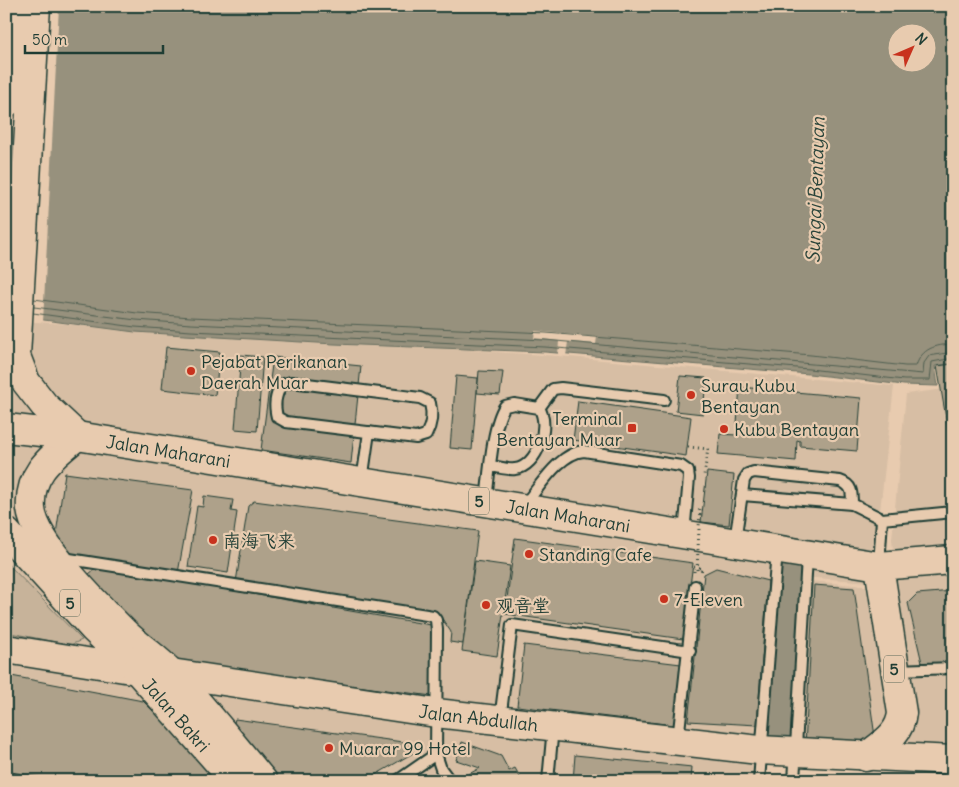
<svg xmlns="http://www.w3.org/2000/svg" width="959" height="787" font-family="Delius,'LXGW WenKai TC',sans-serif">
<style>
.built{fill:#d7bea4}
.green{fill:#c7b39a;stroke:#737867}
.water{fill:#97917d;stroke:#676f60;fill-rule:evenodd}
.pier{fill:#e8cbaf}
.lines{fill:none;stroke-linecap:round;stroke-linejoin:round}
.shore{stroke:#4f5f51;stroke-width:1}
.river{stroke:#97917d;stroke-width:32}
.building{fill:#aea18a;stroke:#1f3d34}
.lane-casing{stroke:#1f3d34;stroke-width:14}
.secondary-casing{stroke:#1f3d34;stroke-width:31}
.primary-casing{stroke:#1f3d34;stroke-width:31}
.path{stroke:#1f3d34;stroke-width:3;stroke-dasharray:1 4;stroke-linecap:butt}
.lane{stroke:#e8cbaf;stroke-width:10}
.secondary{stroke:#e8cbaf;stroke-width:28}
.primary{stroke:#e8cbaf;stroke-width:28}
.path-bridge{stroke:#1f3d34;stroke-width:3;stroke-dasharray:1 4;stroke-linecap:butt}
.poi-dot{fill:#c8321e;stroke:#e8cbaf;stroke-width:2}
.labels{text-anchor:middle;dominant-baseline:central;stroke-width:4.5;stroke-linejoin:round;paint-order:stroke}
.shield{fill:#e8cbaf;stroke:#5b6859;stroke-width:1}
.shield-label{font-size:16px;font-weight:bold;fill:#1f3d34}
.poi-label{font-size:18px;fill:#1f3d34;stroke:#e8cbaf;text-anchor:start}
.street-label{font-size:18px;fill:#1f3d34;stroke:#e8cbaf}
.water-label{font-size:19px;font-style:italic;fill:#2b453b;stroke:#e8cbaf}
</style>
<rect width="100%" height="100%" fill="#e8cbaf"/>
<filter id="ink" filterUnits="userSpaceOnUse"><feTurbulence type="fractalNoise" baseFrequency=".02" numOctaves="2"/><feDisplacementMap in="SourceGraphic" scale="10" xChannelSelector="R" yChannelSelector="G"/><feConvolveMatrix kernelMatrix="1 2 1 2 8 2 1 2 1" color-interpolation-filters="sRGB"/></filter>
<g filter="url(#ink)">
<g class="built">
<polygon points="6,320 558,356 894,386 872,582 772,575 764,781 6,781"/>
<polygon points="953,388 953,748 802,743 810,581 896,589 892,539 906,394"/>
</g>
<polygon class="green" points="6,562 82,640 70,645 6,632"/>
<path class="water" d="M6,6H953V363L935,366L938,386L904,385L809,374L545,352L334,344L135,332L6,315ZM896,32H926V62H896Z"/>
<g class="pier">
<polygon points="6,6 59,6 43,322 6,318"/>
<polygon points="535,331 597,337 596,344 568,342 566,356 558,355 559,341 534,338"/>
</g>
<g class="lines">
<g class="shore">
<path d="M34,299L137,313L191,317L546,333L811,355L905,366H916C922,348 935,345 953,344"/>
<polyline points="34,307 136,320 191,324 545,340 923,374 924,363 929,356 953,352"/>
<polyline points="33,313 135,327 191,331 545,347 809,369 904,380 930,380 932,362 953,358"/>
</g>
<polyline class="river" points="783,726 789,573"/>
</g>
<g class="building">
<polygon points="166,347 220,352 215,395 162,389"/>
<polygon points="241,355 263,357 257,431 235,429"/>
<polygon points="273,357 361,366 351,463 261,450"/>
<polygon points="953,364 953,459 937,366"/>
<polygon points="479,371 503,372 500,395 477,393"/>
<polygon points="456,376 478,378 472,450 450,448"/>
<polygon points="680,376 706,378 703,414 676,411"/>
<polygon points="740,387 861,398 857,451 800,446 800,441 797,440 796,461 718,454 720,434 736,435"/>
<polygon points="578,401 691,417 686,456 573,440"/>
<polygon points="707,472 734,475 729,525 701,522"/>
<polygon points="65,473 193,490 178,573 69,553 55,541"/>
<polygon points="204,496 233,500 231,511 237,512 228,573 188,567 197,506 203,507"/>
<polygon points="254,501 478,531 463,644 450,642 451,632 437,611 236,582 248,506"/>
<polygon points="515,538 693,563 683,639 505,614"/>
<polygon points="475,561 510,566 497,656 462,651"/>
<polygon points="97,567 431,625 432,696 168,661 88,575"/>
<polygon points="716,568 768,581 757,725 688,721 704,574"/>
<polygon points="814,585 854,588 876,744 805,745"/>
<polygon points="953,591 953,664 923,667 908,603 917,594"/>
<polygon points="524,645 681,664 674,725 517,706"/>
<polygon points="6,675 143,701 186,743 219,781 60,781 6,771"/>
<polygon points="235,719 410,743 413,753 365,781 275,781 232,730"/>
<polygon points="462,742 501,756 509,771 515,768 522,781 471,781 467,775 480,768 456,760"/>
<polygon points="575,755 692,767 691,781 573,781"/>
</g>
<g class="lines">
<defs>
<g id="lane">
<path d="M291,382L420,398L430,403C433,415 432,424 426,435L416,438L286,422L277,417C274,405 275,397 281,385Z"/>
<polyline points="539,408 553,389 561,388 664,400"/>
<polyline points="362,481 369,432"/>
<polyline points="742,495 852,504"/>
<path d="M486,501C489,477 492,425 505,406L514,404L539,408C551,426 537,467 515,469C508,470 498,467 491,466"/>
<path d="M524,505C540,487 559,453 584,451L681,466L688,471L689,478L684,534"/>
<path d="M735,541L744,480L748,474L754,472L840,481C852,485 852,492 852,504L882,519L953,512"/>
<polyline points="63,558 433,616 436,620 437,630 436,754 441,769 450,781"/>
<polyline points="879,566 882,519"/>
<polyline points="896,670 953,668"/>
<polyline points="500,720 512,625 690,651"/>
<polyline points="678,740 695,586"/>
<polyline points="6,779 19,781"/>
<polyline points="397,781 436,754"/>
<polyline points="548,781 553,727"/>
<polyline points="759,781 777,550"/>
<polyline points="794,781 807,557"/>
</g>
<polyline id="secondary" points="6,649 137,670"/>
<g id="primary">
<path d="M36,6L16,356L26,382L44,405L77,436C52,457 28,473 31,509C35,545 100,608 126,634C141,648 158,659 172,674C204,708 233,745 263,781"/>
<polyline points="6,103 11,6"/>
<path id="s1" d="M6,428L77,436L879,566L953,560"/>
<path id="s2" d="M6,532L94,629L137,670L235,781"/>
<path id="s3" d="M137,670L171,673L436,713L759,750L953,760"/>
<path d="M866,757C882,744 900,735 902,713L879,566"/>
</g>
</defs>
<use href="#lane" class="lane-casing"/>
<use href="#secondary" class="secondary-casing"/>
<use href="#primary" class="primary-casing"/>
<g class="path">
<polyline points="688,447 708,449 704,475"/>
<polyline points="694,572 694,567 702,568 701,573"/>
</g>
<use href="#lane" class="lane"/>
<use href="#secondary" class="secondary"/>
<use href="#primary" class="primary"/>
<polyline class="path-bridge" points="697,570 700,508"/>
</g>
</g>
<g class="poi-dot">
<circle cx="191" cy="371" r="5"/>
<circle cx="691" cy="395" r="5"/>
<rect x="627" y="423" width="10" height="10" rx="2.5"/>
<circle cx="724" cy="429" r="5"/>
<circle cx="213" cy="540" r="5"/>
<circle cx="529" cy="554" r="5"/>
<circle cx="664" cy="599" r="5"/>
<circle cx="486" cy="605" r="5"/>
<circle cx="329" cy="748" r="5"/>
</g>
<g class="labels">
<g class="shield">
<rect x="469" y="487.5" width="20" height="27" rx="4"/>
<rect x="60" y="589.5" width="20" height="27" rx="4"/>
<rect x="884" y="655.5" width="20" height="27" rx="4"/>
</g>
<g class="shield-label">
<text x="479" y="501">5</text>
<text x="70" y="603">5</text>
<text x="894" y="669">5</text>
</g>
<g class="poi-label">
<text x="201" y="361">Pejabat Perikanan<tspan x="201" dy="21">Daerah Muar</tspan></text>
<text x="701" y="385">Surau Kubu<tspan x="701" dy="21">Bentayan</tspan></text>
<text x="622" y="418" text-anchor="end">Terminal<tspan x="622" dy="21">Bentayan Muar</tspan></text>
<text x="734" y="429">Kubu Bentayan</text>
<text x="223" y="540">南海飞来</text>
<text x="539" y="554">Standing Cafe</text>
<text x="674" y="599">7-Eleven</text>
<text x="496" y="605">观音堂</text>
<text x="339" y="748">Muarar 99 Hotel</text>
</g>
<g class="street-label">
<text stroke="none"><textPath href="#s1" startOffset="164">Jalan Maharani</textPath></text>
<text stroke="none"><textPath href="#s1" startOffset="569">Jalan Maharani</textPath></text>
<text stroke="none"><textPath href="#s2" startOffset="250">Jalan Bakri</textPath></text>
<text stroke="none"><textPath href="#s3" startOffset="345">Jalan Abdullah</textPath></text>
</g>
<g class="water-label">
<text transform="translate(815 190) rotate(-88)">Sungai Bentayan</text>
</g>
</g>
<rect width="959" height="787" fill="none" stroke="#e8cbaf" stroke-width="25"/>
<rect x="12" y="12" width="934" height="762" fill="none" stroke="#1f3d34" stroke-width="2" filter="url(#ink)"/>
<g transform="translate(912 48) rotate(45)"><circle r="24" fill="#e8cbaf" stroke="#98927e"/>
<path d="M0-4L9 19L0 12L-9 19Z" fill="#c8321e"/>
<text y="-8" font-size="14" font-weight="bold" text-anchor="middle" fill="#1f3d34">N</text>
</g>
<path d="M25 45v8h138v-8" fill="none" stroke="#1f3d34" stroke-width="2.5"/>
<text x="32" y="45" font-size="15" fill="#1f3d34" stroke="#e8cbaf" stroke-width="4" paint-order="stroke">50 m</text>
</svg>
